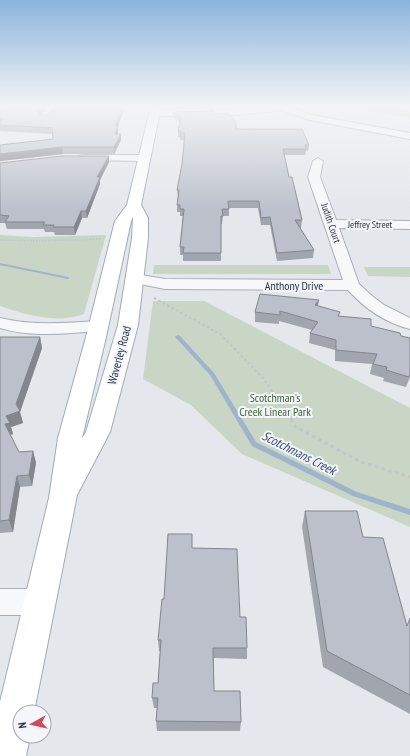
<svg xmlns="http://www.w3.org/2000/svg" width="410" height="756" font-family="'PT Sans Narrow',sans-serif">
<style>
.green{fill:#c9d6c5}
.lines{fill:none;stroke-linecap:round;stroke-linejoin:round}
.stream{fill:#9fb4cc;fill-rule:evenodd}
.minor-casing{stroke:#a9aeb7;stroke-width:2}
.major-casing{stroke:#a3abb8;stroke-width:2}
.path-far2{stroke:#c2c5cb;stroke-width:1.5;stroke-dasharray:1.5 1.5;stroke-linecap:butt}
.path-far1{stroke:#c2c5cb;stroke-width:2;stroke-dasharray:2.5 2.5;stroke-linecap:butt}
.path{stroke:#c2c5cb;stroke-width:3;stroke-dasharray:3.5 3.5;stroke-linecap:butt}
.minor{fill:#f7f8fa;fill-rule:evenodd}
.major{fill:#fff;fill-rule:evenodd}
.wall{fill:#a1a5ae}
.shaded-wall{fill:#83868d}
.building{fill:#bbc0ca;stroke:#83868d}
.labels{text-anchor:middle;dominant-baseline:central;stroke-width:4;stroke-linejoin:round;paint-order:stroke}
.far-street-label{font-size:10px;fill:#2b3445;stroke:#f4f6f9}
.street-label{font-size:12px;fill:#2b3445;stroke:#f4f6f9}
.park-label{font-size:12px;fill:#3f6138;stroke:#f4f6f9}
.water-label{font-size:13px;font-style:italic;fill:#34527a;stroke:#f4f6f9}
</style>
<rect width="100%" height="100%" fill="#e4e7ec"/>
<g class="green">
<polygon points="339,106 410,106 410,118"/>
<path d="M0,235L32,237L106,235L84,314C56,324 27,315 0,306Z"/>
<polygon points="154,265 328,265 331,274 153,274"/>
<polygon points="364,267 410,267 410,277 368,276"/>
<polygon points="153,301 204,301 410,408 410,527 242,454 191,405 143,379"/>
</g>
<g class="lines">
<g class="stream">
<polygon points="0,263 68,277 70,278 68,279 0,265"/>
<polygon points="178,335 180,336 214,373 256,442 357,492 410,509 410,515 353,496 252,446 210,375 176,338 175,337 176,336"/>
</g>
<defs>
<g id="minor">
<polygon points="45,106 53,106 53,114 46,119 40,119 38,117 45,113"/>
<polygon points="273,106 291,106 290,107 312,115 410,133 410,139 310,120 281,110 238,115 155,116 151,113 155,110 221,110"/>
<polygon points="83,155 145,155 150,158 145,161 79,160 78,158 79,156"/>
<path d="M318,158L323,161L320,177L336,220L410,221V229L339,228L359,284L371,295L384,305L410,318V329C386,323 364,308 348,290L165,289L130,282L127,279L130,276L135,274L165,279L343,280L308,177L313,161Z"/>
<path d="M0,318C33,326 65,323 99,321L105,322L108,326L105,330L99,331C66,333 33,338 0,328Z"/>
<polygon points="0,589 39,589 49,593 53,602 49,611 39,615 0,615"/>
</g>
<path id="major" d="M151,106H161L141,205L148,218V238L138,325L110,432L77,495L34,712H20V736H30L26,756H0V702L49,498L58,438L86,337L115,221L127,205ZM133,217L132,238L118,325L86,432L82,438L106,337L131,221Z"/>
</defs>
<use href="#minor" class="minor-casing"/>
<use href="#major" class="major-casing"/>
<g class="path-far2">
<polyline points="372,106 410,112"/>
<polyline points="0,240 38,241 101,239"/>
</g>
<polyline class="path-far1" points="154,298 220,334 263,378 272,391"/>
<polyline class="path" points="271,390 296,427 361,462 410,477"/>
<use href="#minor" class="minor"/>
<use href="#major" class="major"/>
</g>
<g class="wall">
<polygon points="0,106 44,112 39,115 46,115 54,108 54,106 125,106 118,126 118,134 121,140 114,154 63,154 0,161 0,145 53,139 53,134 0,131"/>
<polygon points="174,106 214,106 214,108 175,108"/>
<polygon points="173,112 214,114 236,129 309,145 308,151 306,151 305,155 284,155 289,177 302,220 301,228 300,228 314,250 313,258 277,261 270,225 261,225 258,208 229,208 229,216 223,216 222,224 221,224 221,261 183,261 183,255 180,255 180,247 183,216 180,216 180,212 177,212 177,205 178,197 177,190 182,164 184,140 180,140 180,137 178,137 178,131 180,122 173,117"/>
<polygon points="109,162 100,180 100,184 87,218 82,218 75,235 55,235 54,232 45,232 44,229 7,229 5,223 0,223 0,163"/>
<polygon points="318,306 339,316 371,326 410,377 406,387 383,381 384,378 370,374 372,364 335,361 335,350 309,343 310,333 312,330 279,321 279,324 255,322 255,312"/>
<polygon points="0,337 40,337 42,348 20,412 23,423 11,427 13,434 10,435 19,452 33,451 36,463 32,486 20,487 13,532 0,533"/>
<polygon points="305,511 363,537 407,626 410,618 410,714 323,667 302,527"/>
<polygon points="192,548 240,617 247,648 247,659 214,658 214,691 241,722 240,731 157,731 156,721 157,708 154,708 152,698 158,683 160,651 159,651 158,640 164,599"/>
</g>
<g class="shaded-wall">
<polygon points="43,106 44,106 44,112 37,117 36,111"/>
<polygon points="123,106 125,106 118,126 118,131 115,140 115,126"/>
<polygon points="121,134 121,140 114,154 114,147"/>
<polygon points="62,147 63,154 0,161 0,154"/>
<polygon points="109,156 109,162 100,180 100,184 87,218 86,211 97,177"/>
<polygon points="81,211 82,218 75,235 74,227"/>
<polygon points="319,300 317,310 315,305"/>
<polygon points="40,337 42,348 20,412 23,423 11,427 13,434 8,436 5,424 6,416"/>
<polygon points="33,451 36,463 32,486 29,475"/>
<polygon points="17,476 20,487 13,532 9,520"/>
</g>
<g class="building">
<polygon points="0,106 43,106 43,107 36,111 39,115 46,115 54,108 54,106 123,106 115,126 118,126 115,134 121,134 114,147 62,147 0,154 0,145 53,139 52,128 0,125 0,121 4,119 0,119"/>
<polygon points="214,111 214,114 228,113 236,122 236,129 302,129 309,145 305,145 306,149 283,149 289,177 292,177 302,220 295,220 314,250 277,253 270,217 261,218 259,201 228,201 229,209 222,209 223,216 221,216 221,253 183,253 184,247 180,247 184,209 180,209 180,205 177,205 179,190 177,190 182,164 185,133 180,133 181,131 178,131 181,117 173,112"/>
<polygon points="62,156 109,156 97,177 100,177 86,211 81,211 74,227 53,227 54,225 43,225 45,222 5,222 9,216 0,215 0,163"/>
<polygon points="260,294 319,300 315,305 340,312 338,316 371,319 371,326 400,333 401,336 410,338 410,374 409,377 386,370 387,367 373,364 377,354 336,350 336,340 310,333 318,322 280,311 280,315 255,312"/>
<polygon points="0,337 40,337 16,404 20,411 6,416 10,423 5,424 19,452 33,451 29,475 17,476 9,520 0,521"/>
<polygon points="305,511 357,511 363,537 383,538 407,626 410,618 410,695 327,651"/>
<polygon points="168,534 192,534 192,548 237,549 240,617 246,617 247,648 213,648 214,691 240,691 241,722 156,721 158,698 152,698 153,683 158,683 161,640 158,640 162,599 164,599"/>
</g>
<linearGradient id="sky" x2="0" y2="1"><stop stop-color="#8bb4dd"/><stop offset="0.5" stop-color="#f3f4f6"/><stop offset="1" stop-color="#f3f4f6" stop-opacity="0"/></linearGradient>
<rect width="410" height="212" fill="url(#sky)"/>
<g class="labels">
<g class="far-street-label">
<text transform="translate(331 223) rotate(71)">Judith Court</text>
<text x="370" y="224">Jeffrey Street</text>
</g>
<g class="street-label">
<text x="294" y="285">Anthony Drive</text>
<text transform="translate(119 355) rotate(-75)">Waverley Road</text>
</g>
<g class="park-label">
<text x="275" y="397">Scotchman's<tspan x="275" dy="14">Creek Linear Park</tspan></text>
</g>
<g class="water-label">
<text transform="translate(299 453) rotate(27)">Scotchmans Creek</text>
</g>
</g>
<g transform="translate(32 724) rotate(262)"><circle r="19" fill="#f4f6f9" stroke="#a4a8b1"/>
<path d="M0-3L7 15L0 10L-7 15Z" fill="#d1495b"/>
<text y="-6" font-size="11" font-weight="bold" text-anchor="middle" fill="#2b3445">N</text>
</g>
</svg>
